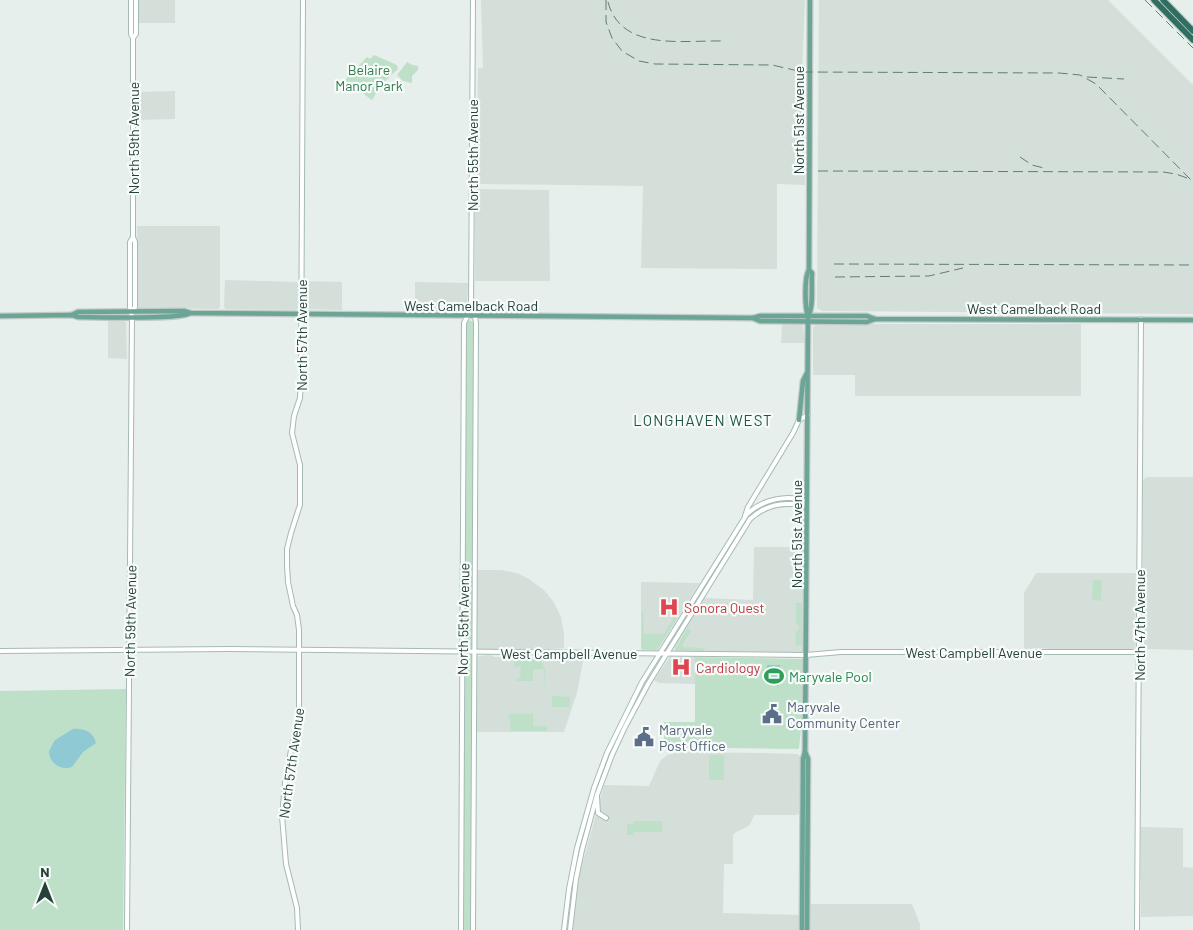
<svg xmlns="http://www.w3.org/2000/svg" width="1193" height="930" font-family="Barlow,sans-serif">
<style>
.built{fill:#d4dfda}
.green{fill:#bfe0c8}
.water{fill:#8ec9d4}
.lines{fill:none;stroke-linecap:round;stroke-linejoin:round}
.secondary-casing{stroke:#a4bbb3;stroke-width:6}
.primary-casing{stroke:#c2cac8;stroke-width:7}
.highway-casing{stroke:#c2cac8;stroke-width:8}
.secondary{stroke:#fff;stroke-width:4}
.primary{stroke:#6aa596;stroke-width:4.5}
.highway{stroke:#2f6f62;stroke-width:5.5}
.rail{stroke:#5f7d75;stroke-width:1;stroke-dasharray:10 5;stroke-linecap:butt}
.labels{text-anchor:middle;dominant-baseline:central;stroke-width:4.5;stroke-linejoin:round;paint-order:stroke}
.park-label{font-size:14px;fill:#2d7a4b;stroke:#f7fbf9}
.street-label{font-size:14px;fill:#24423a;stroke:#f7fbf9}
.health-label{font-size:14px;fill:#be3a42;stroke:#f7fbf9;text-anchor:start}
.leisure-label{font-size:14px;fill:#27864d;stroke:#f7fbf9;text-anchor:start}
.service-label{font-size:14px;fill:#4e5e75;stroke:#f7fbf9;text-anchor:start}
.neighbourhood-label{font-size:15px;letter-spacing:1px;fill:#1f5548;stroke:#f7fbf9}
</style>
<rect width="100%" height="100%" fill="#e6efeb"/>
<g class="built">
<rect x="139" y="0" width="36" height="23"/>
<polygon points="481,0 805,0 802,73 805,185 777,184 777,269 641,268 643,186 477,184 478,68 483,68"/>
<polygon points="819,0 1108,0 1193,85 1193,314 823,311 817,308"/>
<polygon points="175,91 175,119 137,120 137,92"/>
<polygon points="476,189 549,190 550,281 475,281 475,191"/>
<polygon points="137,226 220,226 220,307 218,309 138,308"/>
<polygon points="225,280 299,282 299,308 296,310 226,309 224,307"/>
<polygon points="304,281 342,282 342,310 306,309 304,306"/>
<polygon points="415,282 468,283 467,308 464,311 415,311"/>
<polygon points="108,318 122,319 126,322 127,359 108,358"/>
<polygon points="782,324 800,324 803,326 805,343 781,343"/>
<polygon points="816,324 1081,324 1081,396 855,396 855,375 813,375 813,327"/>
<polygon points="1147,477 1193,477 1193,650 1147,649 1143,647 1143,480"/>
<polygon points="754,547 803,547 802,652 675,651 674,647 704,598 753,600"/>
<polygon points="478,570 501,570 517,573 529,579 544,590 553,601 561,617 564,633 564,648 538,650 530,649 477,649 476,573"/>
<polygon points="1037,573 1136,573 1135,648 1133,650 1068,650 1035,648 1024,650 1024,593 1035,575"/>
<polygon points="641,582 700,583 657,651 641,649"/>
<polygon points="490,655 495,657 531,658 537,656 584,656 577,693 564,732 476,732 476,658 479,656"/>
<polygon points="670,657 695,657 695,684 659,683 654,680"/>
<polygon points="680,752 759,753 797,754 800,756 799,814 796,815 754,815 750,825 733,834 733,864 724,864 723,913 800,915 800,930 573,930 579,876 604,785 649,786 660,761 667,755"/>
<polygon points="1141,827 1183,828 1183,867 1193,868 1193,916 1141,917"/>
<polygon points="809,904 912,904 920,924 920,930 809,930"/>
</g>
<g class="green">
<polygon points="374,55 397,65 398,69 381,85 372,100 345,80 367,57 370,59"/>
<polygon points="407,62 412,65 418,66 418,70 412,76 412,83 403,81 397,75"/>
<polygon points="468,320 474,322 474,330 471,930 463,930 466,342 466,326"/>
<polygon points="1093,580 1102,580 1101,601 1092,600"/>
<polygon points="795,603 802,603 802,645 795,646 796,631 799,630 799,625 796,624 796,606"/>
<polygon points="642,611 643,612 644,634 664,634 674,617 677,619 657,650 644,650 641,649"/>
<polygon points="688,627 691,631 682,645 684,647 705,648 704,651 675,650"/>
<polygon points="540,657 541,662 545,669 544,695 544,669 533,670 533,681 517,681 517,678 520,678 521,667 514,666 514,658"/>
<polygon points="695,657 803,659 803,709 799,748 798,749 664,747 664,722 695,722"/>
<polygon points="126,689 123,930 0,930 0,691"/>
<polygon points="552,696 570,697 570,707 552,707"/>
<polygon points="509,714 533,714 533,726 547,726 547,731 510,731 510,719 508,719"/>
<rect x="709" y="755" width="15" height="25"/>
<polygon points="634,821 662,821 662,832 634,832 633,835 627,835 627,824 633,824"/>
</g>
<g class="water">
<polygon points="767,665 780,665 779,686 771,685 772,670 767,670"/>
<path d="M73,729C83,728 94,732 96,743L83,752L72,767C61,771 49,763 49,751L55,740Z"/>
</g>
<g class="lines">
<defs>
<g id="secondary">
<polyline points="131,0 131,34 133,38"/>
<polyline points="473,0 471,310 475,316 476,323 473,930"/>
<polyline points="132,311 135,307 135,242 133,237 133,38 136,34 136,0"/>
<polyline points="745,516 748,507 793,433 799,420 808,415"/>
<polyline points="0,651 229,649 806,655 841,652 1139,652"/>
<polyline points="597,797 598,813 606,818"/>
<polyline points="127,930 132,317 130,307 130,242 133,237"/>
<polyline points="298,930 297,908 286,864 282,816 285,783 291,750 298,723 299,710 299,630 297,615 293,606 288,582 287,565 287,549 291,533 300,505 300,465 292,433 294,416 300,398 301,380 303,0"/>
<polyline points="461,930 464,323 469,313"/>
<path d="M564,930L569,889L577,848L594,788L607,753L642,682L747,514C762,500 788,493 807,502"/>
<path d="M570,930L576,879L582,850L597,795L612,755L625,727L648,684L750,519C761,509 773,504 787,504C795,504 801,505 807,502"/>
<polyline points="1137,930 1141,319"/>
</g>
<g id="primary">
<polyline points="72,315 78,312 184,311 190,313 753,318 760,321 867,322 875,319"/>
<path d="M0,316L72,315L78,317C96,317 179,320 190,313"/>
<path d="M808,316C814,308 811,284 812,273L809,270"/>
<polyline points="753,318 760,316 867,316 875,319 1193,320"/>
<polyline points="799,420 803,381 807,373"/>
<polyline points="805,752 808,759 807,930"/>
<path d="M802,930L803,759L805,752L808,316C805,308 804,277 809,270L810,0"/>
</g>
<g id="highway">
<polyline points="1154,0 1193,40"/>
<polyline points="1163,0 1193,31"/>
</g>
</defs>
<use href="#secondary" class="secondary-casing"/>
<use href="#primary" class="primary-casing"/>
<use href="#highway" class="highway-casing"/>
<use href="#secondary" class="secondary"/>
<use href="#primary" class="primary"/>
<use href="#highway" class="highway"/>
<g class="rail">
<polyline points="606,0 606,22 612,38 622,51 639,61 655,64 772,65 803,72 1059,73 1080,75 1096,84 1193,182"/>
<polyline points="1145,0 1193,48"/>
<path d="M608,2C621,52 684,40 723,41"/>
<polyline points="1087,77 1124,79"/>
<polyline points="1020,157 1032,165 1044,168"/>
<polyline points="818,171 1163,172 1176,174 1187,178"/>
<polyline points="834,264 1193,265"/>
<polyline points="835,277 929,276 963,268"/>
</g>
</g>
<defs>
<symbol id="hospital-bare" viewBox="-9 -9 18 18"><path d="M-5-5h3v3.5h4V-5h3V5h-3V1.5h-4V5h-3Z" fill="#e0444e" stroke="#f7fbf9" stroke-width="2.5" paint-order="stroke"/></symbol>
<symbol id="stadium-bare" viewBox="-9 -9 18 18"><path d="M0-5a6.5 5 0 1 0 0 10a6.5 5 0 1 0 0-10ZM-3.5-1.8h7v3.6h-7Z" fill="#2e9e5b" stroke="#f7fbf9" stroke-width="2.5" paint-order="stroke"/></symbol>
<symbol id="civic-bare" viewBox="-9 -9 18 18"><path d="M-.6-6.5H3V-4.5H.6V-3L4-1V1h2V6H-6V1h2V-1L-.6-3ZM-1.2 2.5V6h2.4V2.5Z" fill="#5c6f8a" stroke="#f7fbf9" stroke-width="2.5" paint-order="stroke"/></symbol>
</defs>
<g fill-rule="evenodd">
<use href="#hospital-bare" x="655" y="593" width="28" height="28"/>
<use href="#hospital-bare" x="667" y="653" width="28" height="28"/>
<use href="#stadium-bare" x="760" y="662" width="28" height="28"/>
<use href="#civic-bare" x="758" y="700" width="28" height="28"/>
<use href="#civic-bare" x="630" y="723" width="28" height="28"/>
</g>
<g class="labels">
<g class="park-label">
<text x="369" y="69">Belaire<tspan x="369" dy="16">Manor Park</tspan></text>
</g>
<g class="street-label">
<text transform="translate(798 120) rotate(-90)">North 51st Avenue</text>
<text transform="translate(133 138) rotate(-90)">North 59th Avenue</text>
<text transform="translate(472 155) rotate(-90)">North 55th Avenue</text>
<text x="471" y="305">West Camelback Road</text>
<text x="1034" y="308">West Camelback Road</text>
<text transform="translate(301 335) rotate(-90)">North 57th Avenue</text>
<text transform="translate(796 534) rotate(-90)">North 51st Avenue</text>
<text transform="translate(463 619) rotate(-89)">North 55th Avenue</text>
<text transform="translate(130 621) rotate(-89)">North 59th Avenue</text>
<text transform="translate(1139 625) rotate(-90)">North 47th Avenue</text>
<text x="974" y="652">West Campbell Avenue</text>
<text x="569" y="653">West Campbell Avenue</text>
<text transform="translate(291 763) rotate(-82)">North 57th Avenue</text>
</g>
<g class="health-label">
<text x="684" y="607">Sonora Quest</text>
<text x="696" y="667">Cardiology</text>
</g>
<g class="leisure-label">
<text x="789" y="676">Maryvale Pool</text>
</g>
<g class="service-label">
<text x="787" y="706">Maryvale<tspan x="787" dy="16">Community Center</tspan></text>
<text x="659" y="729">Maryvale<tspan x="659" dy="16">Post Office</tspan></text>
</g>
<g class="neighbourhood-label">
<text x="703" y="420">LONGHAVEN WEST</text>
</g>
</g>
<g transform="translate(45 885)" stroke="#f7fbf9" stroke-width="4" paint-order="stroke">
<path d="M0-4L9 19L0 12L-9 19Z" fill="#24423a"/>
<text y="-8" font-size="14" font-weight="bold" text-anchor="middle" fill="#24423a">N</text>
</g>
</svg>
